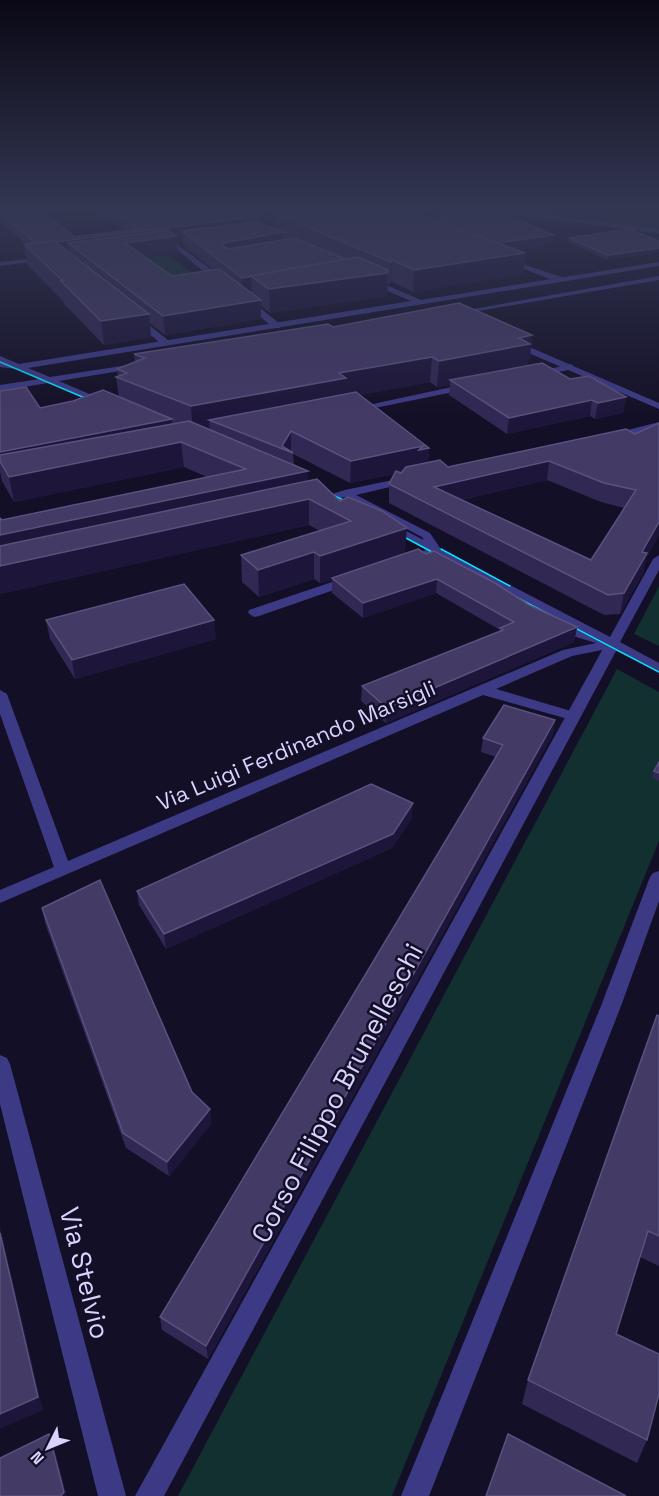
<svg xmlns="http://www.w3.org/2000/svg" width="659" height="1496" font-family="'Space Grotesk',sans-serif">
<style>
.green{fill:#12302f}
.lines{fill:none;stroke-linecap:round;stroke-linejoin:round}
.pedestrian{fill:#3d3a85;fill-rule:evenodd}
.minor{fill:#3d3a85;fill-rule:evenodd}
.tertiary{fill:#3d3a85;fill-rule:evenodd}
.tram{stroke:#00e5ff;stroke-width:1.5}
.wall{fill:#312854;fill-rule:evenodd}
.shaded-wall{fill:#1d163a}
.building{fill:#433a66;stroke:#5a527e;stroke-width:1.5;fill-rule:evenodd}
.labels{text-anchor:middle;dominant-baseline:central;stroke-width:5;stroke-linejoin:round;paint-order:stroke}
.street-label{font-size:22px;fill:#d9d4ff;stroke:#130f26}
.near-street-label{font-size:27px;fill:#d9d4ff;stroke:#130f26}
</style>
<rect width="100%" height="100%" fill="#130f26"/>
<g class="green">
<polygon points="429,206 659,206 659,234"/>
<polygon points="169,255 197,277 168,290 134,259"/>
<polygon points="659,586 659,646 634,634"/>
<polygon points="617,669 659,692 659,841 392,1496 178,1496"/>
</g>
<g class="lines">
<polygon class="pedestrian" points="453,206 475,206 659,229 659,233"/>
<g class="minor">
<polygon points="432,207 434,210 393,216 390,214"/>
<polygon points="169,241 173,241 226,281 226,285 220,285 169,243"/>
<polygon points="47,257 45,260 0,266 0,262"/>
<polygon points="505,258 564,278 565,280 558,282 503,261"/>
<polygon points="243,299 249,299 280,324 280,328 274,328 243,303"/>
<polygon points="133,317 139,317 169,341 169,345 163,345 133,321"/>
<polygon points="0,361 21,366 17,369 0,367"/>
<polygon points="570,364 573,365 573,369 534,377 530,374"/>
<polygon points="470,383 475,386 473,388 355,412 350,409"/>
<polygon points="659,422 659,428 613,438 608,435"/>
<polygon points="407,477 412,480 411,482 356,495 430,533 442,551 440,553 420,558 420,552 429,549 422,537 345,497 317,503 312,500 345,490"/>
<polygon points="350,576 354,577 354,583 259,616 254,617 248,613 249,610"/>
<polygon points="558,623 617,641 619,644 617,647 572,656 496,689 578,713 580,716 578,719 568,719 483,695 0,903 0,890 54,867 0,714 0,690 7,694 68,861 563,650 596,643 553,630 551,627"/>
<polygon points="0,1055 7,1058 10,1064 126,1496 98,1496 0,1104"/>
</g>
<g class="tertiary">
<polygon points="659,262 659,266 28,368 50,377 141,363 141,367 138,368 59,381 108,402 108,406 105,407 48,383 0,391 0,385 39,379 0,362 0,356 19,364 411,301 367,282 370,278 421,300"/>
<polygon points="659,276 659,280 455,315 451,313"/>
<polygon points="513,340 659,403 659,409 510,345 510,341"/>
<polygon points="389,522 610,637 653,559 659,555 659,570 620,642 659,663 659,672 616,651 164,1496 135,1496 605,645 385,527 383,525"/>
<polygon points="659,871 659,901 621,1006 429,1496 401,1496 601,1006 650,877 653,873"/>
</g>
<g class="tram">
<polyline points="0,362 99,404"/>
<polyline points="320,489 358,507"/>
<polyline points="391,530 447,560"/>
<polyline points="441,549 510,586"/>
<polyline points="497,587 659,672"/>
</g>
</g>
<g class="wall">
<path d="M0,206L75,237L125,231L89,207V206H397L439,222L437,213V206H469L552,244L516,250L525,253L523,274L413,292L391,281L390,284L388,283L386,296L270,313L261,306V319L165,335L150,323L151,337L104,345L64,304L63,301L27,265L24,244H26L0,221ZM244,219L251,222L244,223ZM274,225V229L267,226ZM176,237H182L183,245L214,270L172,276L145,257L177,253Z"/>
<polygon points="569,238 659,241 659,252 607,260 568,242"/>
<path d="M333,327L532,335L530,360H528V365L626,397L623,413L595,419L590,416L507,434L449,395L450,385L437,387L430,382L360,395L429,448L428,463L448,467L626,429L659,535L646,558L643,573L620,614L604,615L389,503V484L394,474L350,483L293,454L294,464L308,471V481L340,501L405,553L426,554L529,605L577,627L574,642L386,723L361,701L362,686L499,632L500,630L436,593L363,618L332,593V580L320,583L314,579L259,597L242,582L241,555L320,531L309,525L0,594V518L2,520L207,477L184,467L14,502L2,481L0,472V391L40,408L119,397L116,377L118,376L117,369L135,362L134,354ZM547,480L601,502L624,508L591,560L461,500Z"/>
<polygon points="46,620 216,639 75,679 50,639"/>
<polygon points="555,720 553,734 208,1359 162,1330 160,1317 496,757 481,752 483,738"/>
<polygon points="659,762 659,781 652,778 654,771"/>
<polygon points="412,818 392,848 166,949 139,905 137,891"/>
<polygon points="42,908 192,1092 210,1109 211,1124 169,1176 126,1148 45,923"/>
<polygon points="659,1016 659,1266 640,1257 616,1334 647,1440 637,1463 522,1404 528,1380"/>
</g>
<g class="shaded-wall">
<polygon points="286,206 383,206 274,213 274,225 260,227 260,210"/>
<polygon points="244,218 244,229 182,231 182,237 176,237 177,253 126,260 68,243 69,251 38,255 37,244"/>
<polygon points="283,232 283,246 223,260 222,246 224,243"/>
<polygon points="553,235 552,244 495,253 496,243"/>
<polygon points="659,248 659,252 607,260 608,255"/>
<polygon points="525,253 523,274 413,292 414,270"/>
<polygon points="392,260 391,281 390,284 391,262"/>
<polygon points="388,270 387,293 386,296 270,313 269,289"/>
<polygon points="251,276 252,291 243,293 242,278"/>
<polygon points="261,300 261,319 165,335 163,316"/>
<polygon points="149,314 151,337 104,345 101,321"/>
<polygon points="532,335 530,360 528,360 527,370 450,380 450,385 437,387 439,361"/>
<polygon points="432,357 430,382 346,398 209,420 210,431 193,434 191,406 339,373"/>
<polygon points="626,397 623,413 595,419 598,403"/>
<polygon points="592,400 590,416 507,434 509,418"/>
<polygon points="172,419 174,437 0,461 0,452"/>
<polygon points="291,431 291,453 282,446"/>
<polygon points="181,442 184,467 14,502 9,477"/>
<polygon points="423,446 429,448 428,470 418,469 350,483 351,461"/>
<polygon points="549,461 547,480 433,506 434,487"/>
<polygon points="308,471 309,496 0,563 0,535"/>
<polygon points="309,499 309,525 0,594 0,566"/>
<polygon points="659,522 659,535 646,558 643,573 620,614 624,593 642,552"/>
<polygon points="407,528 405,555 332,578 332,580 320,583 320,556"/>
<polygon points="314,552 314,579 259,597 258,570"/>
<polygon points="437,579 436,593 363,618 363,603"/>
<polygon points="214,620 216,639 75,679 72,660"/>
<polygon points="577,627 574,642 386,723 387,708"/>
<polygon points="555,720 553,734 208,1359 206,1346"/>
<polygon points="413,803 412,818 392,848 166,949 164,934"/>
<polygon points="210,1109 211,1124 169,1176 167,1162"/>
<polygon points="0,1226 43,1410 0,1429"/>
<polygon points="49,1434 54,1446 67,1496 61,1496"/>
</g>
<g class="building">
<polygon points="0,206 36,206 75,237 138,229 102,206 215,206 244,218 56,242 54,241 35,243 0,212"/>
<polygon points="252,206 286,206 260,210"/>
<polygon points="329,206 397,206 525,253 414,270 392,260 391,262 274,213"/>
<polygon points="438,206 469,206 494,209 553,235 497,243 442,223"/>
<polygon points="257,222 283,232 224,243 222,246 229,249 295,238 345,259 242,278 182,231"/>
<polygon points="630,229 659,241 659,248 608,255 569,238"/>
<polygon points="168,230 176,236 125,243 172,276 219,269 261,300 163,316 68,243"/>
<polygon points="54,241 149,314 101,321 61,281 63,281 24,244"/>
<polygon points="358,257 388,270 387,273 269,289 251,276"/>
<polygon points="459,303 532,335 519,338 530,344 439,361 432,357 339,373 346,378 191,406 116,377 127,373 117,369 145,358 134,354 328,324 333,327"/>
<polygon points="542,363 570,379 589,376 626,397 598,403 592,400 509,418 450,380"/>
<polygon points="26,387 40,408 73,401 103,390 172,419 0,452 0,391"/>
<polygon points="356,392 429,448 419,450 423,446 351,461 291,431 282,446 293,453 209,420"/>
<polygon points="189,421 308,471 0,535 0,518 2,520 246,469 181,442 9,477 0,461 0,455"/>
<path d="M659,423V522L642,552L647,553L624,593L608,595L389,484L396,471L401,473L406,467L440,460L448,467L626,429L635,434ZM549,461L604,483L636,490L591,560L434,487Z"/>
<polygon points="317,479 340,501 348,497 382,511 407,528 320,556 314,552 258,570 241,555 351,521 309,499 0,566 0,546"/>
<polygon points="418,549 426,554 434,551 495,583 529,605 577,627 387,708 362,686 503,630 500,628 514,622 437,579 363,603 332,578"/>
<polygon points="184,584 214,620 72,660 46,620"/>
<polygon points="504,705 555,720 206,1346 160,1317 503,745 483,738"/>
<polygon points="659,762 659,773 654,771"/>
<polygon points="371,784 413,803 393,834 164,934 137,891"/>
<polygon points="100,880 192,1092 210,1109 167,1162 123,1133 42,908"/>
<polygon points="657,1015 659,1016 659,1236 648,1231 616,1334 659,1354 659,1394 647,1440 528,1380"/>
<polygon points="0,1233 38,1397 0,1414"/>
<polygon points="49,1434 64,1492 61,1496 0,1496 0,1458"/>
<polygon points="508,1434 626,1496 486,1496"/>
</g>
<linearGradient id="sky" x2="0" y2="1"><stop stop-color="#0a0815"/><stop offset="0.5" stop-color="#333752"/><stop offset="1" stop-color="#333752" stop-opacity="0"/></linearGradient>
<rect width="659" height="416" fill="url(#sky)"/>
<g class="labels">
<g class="street-label">
<text transform="translate(296 745) rotate(-23)">Via Luigi Ferdinando Marsigli</text>
</g>
<g class="near-street-label">
<text transform="translate(337 1093) rotate(-62)">Corso Filippo Brunelleschi</text>
<text transform="translate(85 1273) rotate(76)">Via Stelvio</text>
</g>
</g>
<g transform="translate(48 1448) rotate(227)" stroke="#130f26" stroke-width="4.5" paint-order="stroke">
<path d="M0-4.5L10 22L0 15L-10 22Z" fill="#d9d4ff"/>
<text y="-9" font-size="16" font-weight="bold" text-anchor="middle" fill="#d9d4ff">N</text>
</g>
</svg>
